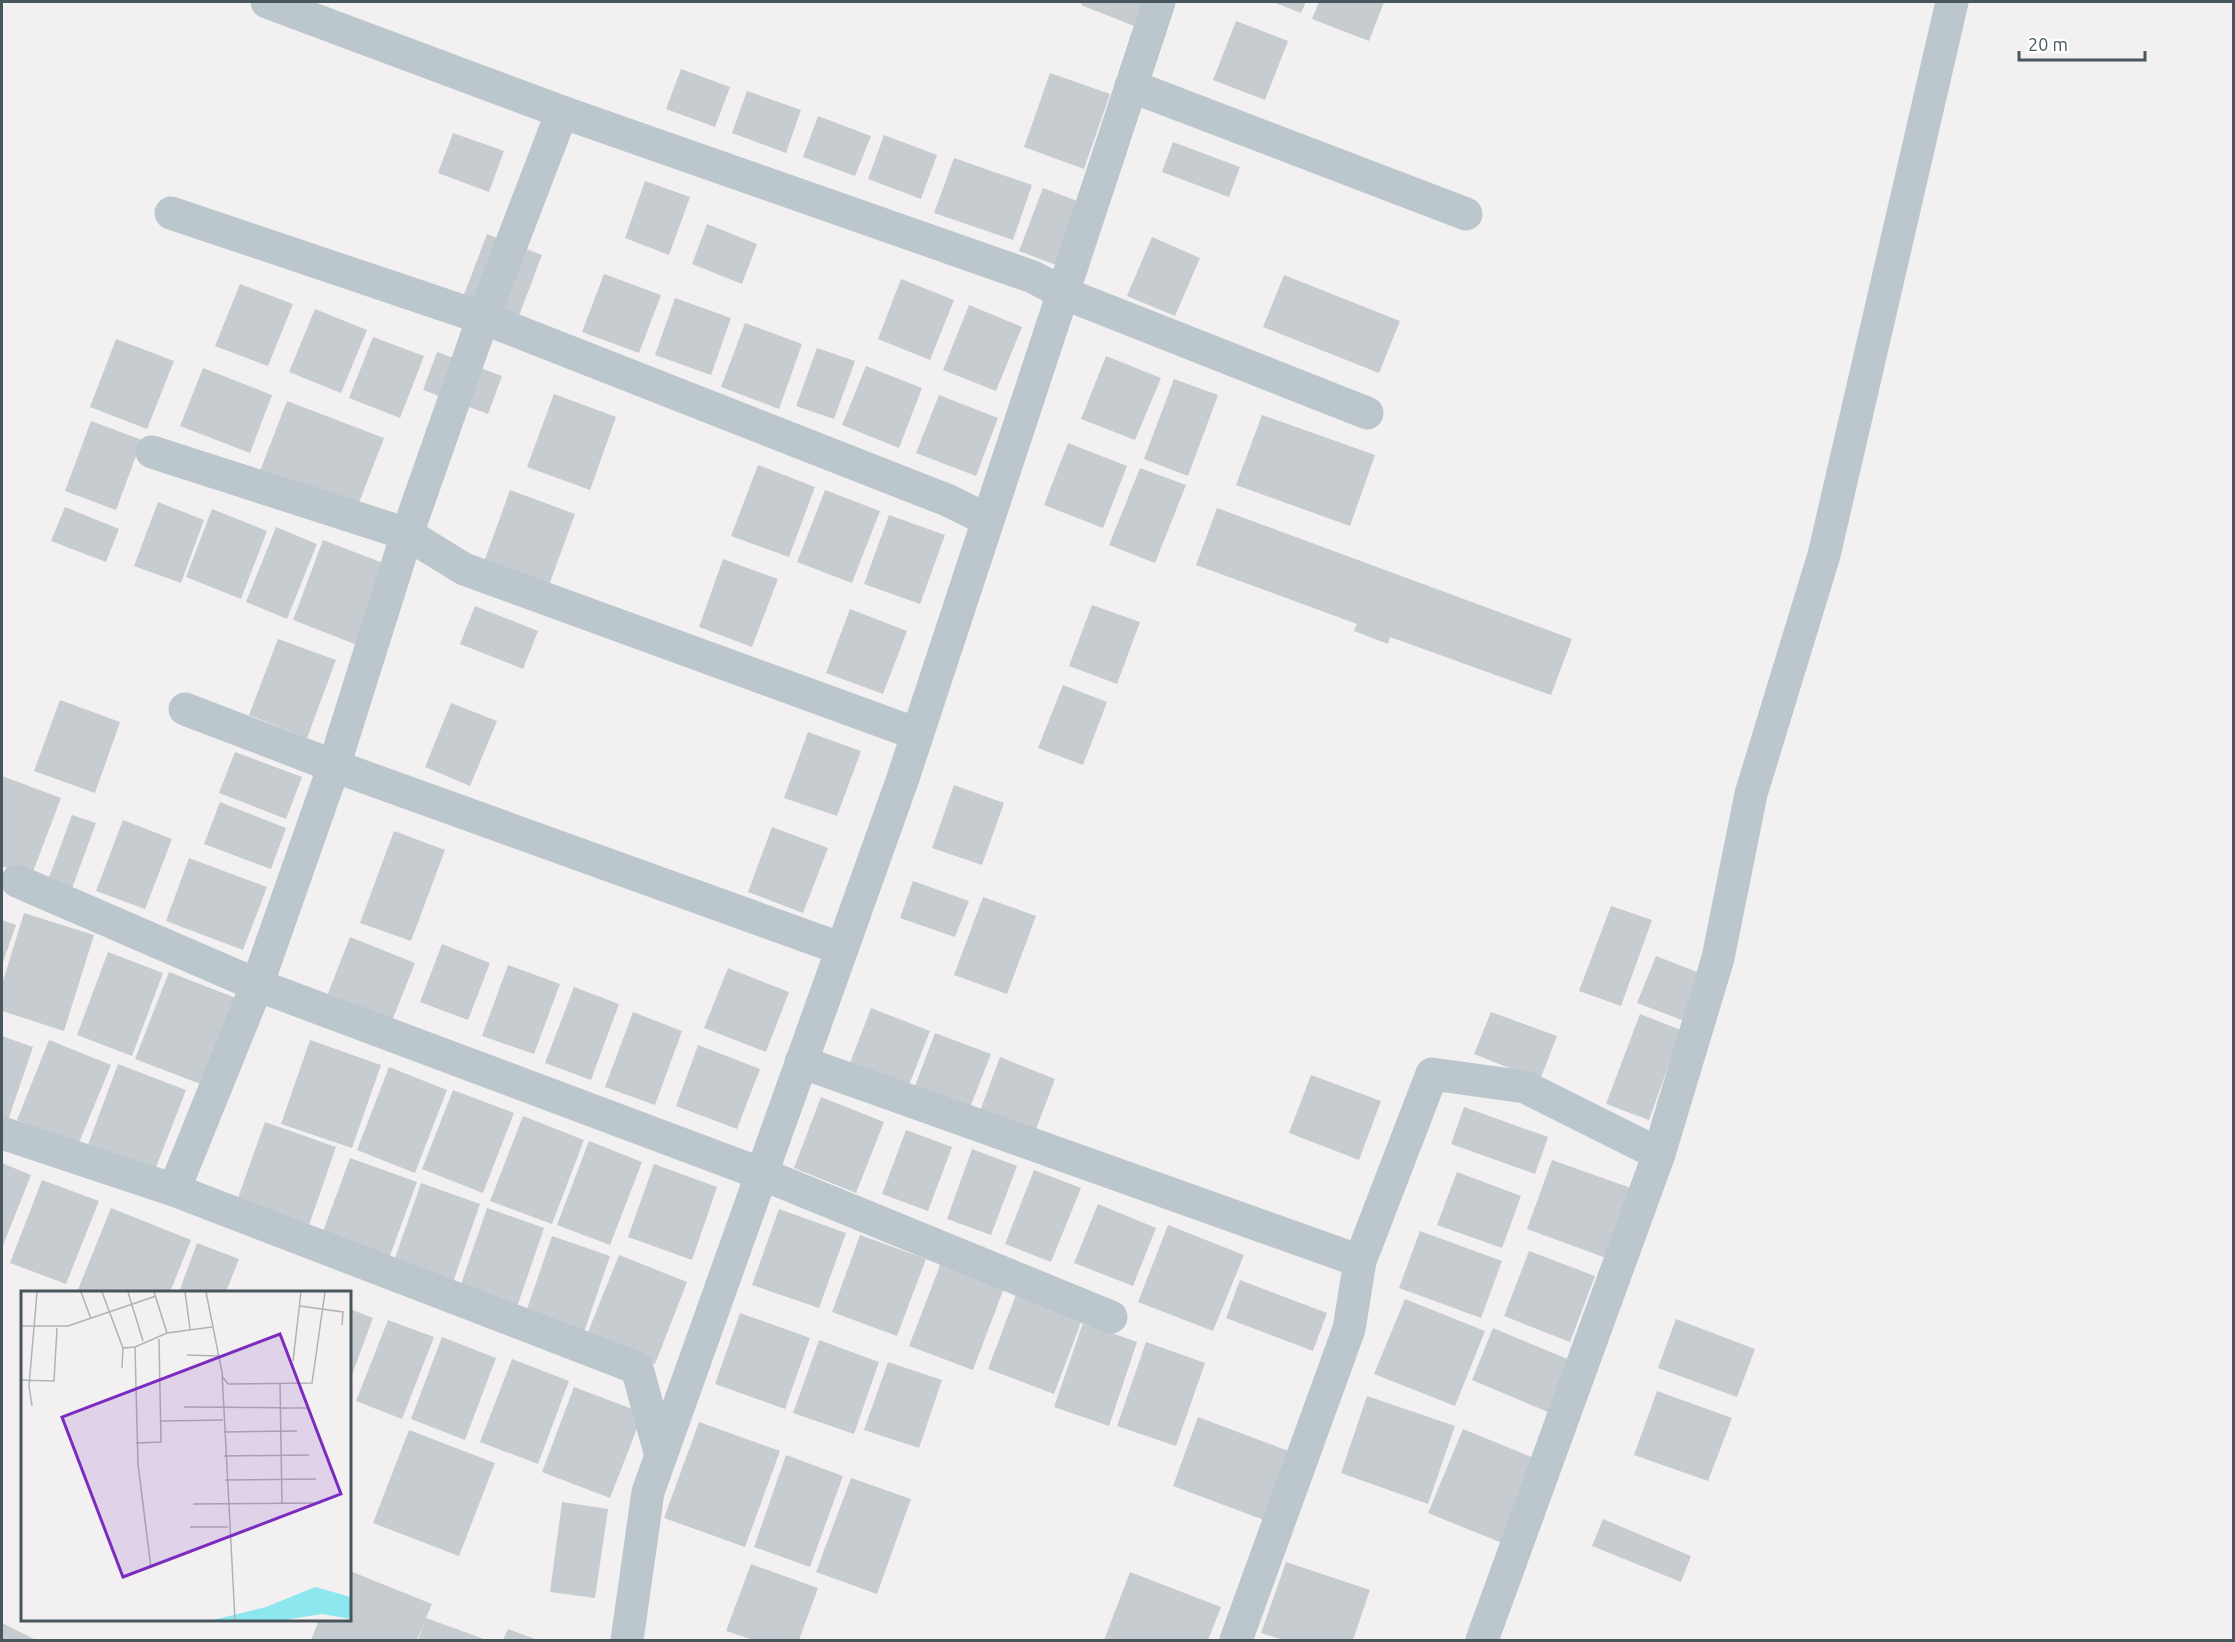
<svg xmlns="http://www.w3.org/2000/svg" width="2235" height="1642" font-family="Ubuntu,sans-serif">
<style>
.building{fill:#c7ccd0}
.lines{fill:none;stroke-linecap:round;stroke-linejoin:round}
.minor{stroke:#bcc7cd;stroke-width:33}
.inset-road{fill:none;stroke:#afb3b6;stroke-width:1.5}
.view{fill:#7b2cbf;fill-opacity:0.15;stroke:#7b2cbf;stroke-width:3}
.inset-edge{fill:none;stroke:#48575e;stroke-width:3}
</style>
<rect width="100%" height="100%" fill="#f3f0f1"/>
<g class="building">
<polygon points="1082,2 1143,2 1134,26 1081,5"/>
<polygon points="1273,2 1306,2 1301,13"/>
<polygon points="1319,2 1384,2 1369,41 1312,19"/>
<polygon points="1236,21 1288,41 1265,100 1213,80"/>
<polygon points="681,69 730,87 715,127 666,109"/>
<polygon points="1050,73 1110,94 1084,169 1024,147"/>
<polygon points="747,91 801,110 786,153 732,133"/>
<polygon points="818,116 871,136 855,176 803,157"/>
<polygon points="453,133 504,151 489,192 438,173"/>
<polygon points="884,135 937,155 921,199 868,179"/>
<polygon points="1173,142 1240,167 1229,197 1162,172"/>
<polygon points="954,158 1032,185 1013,240 934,213"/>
<polygon points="645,181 690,197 669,255 625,238"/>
<polygon points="1043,188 1080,202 1056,265 1019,251"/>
<polygon points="707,224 757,244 742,284 692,264"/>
<polygon points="487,234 542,255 517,321 462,300"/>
<polygon points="1152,237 1200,258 1175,316 1127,296"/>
<polygon points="604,274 661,295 639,353 582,332"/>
<polygon points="1284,275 1400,321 1379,373 1263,327"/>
<polygon points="901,279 954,300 930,360 878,339"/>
<polygon points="240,284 293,304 268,366 215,346"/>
<polygon points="675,298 731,318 711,375 655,355"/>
<polygon points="969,305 1022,327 996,391 943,370"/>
<polygon points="315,309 367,330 341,393 289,372"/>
<polygon points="745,323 802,344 779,409 721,387"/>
<polygon points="373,337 424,356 400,418 349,398"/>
<polygon points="116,339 174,361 147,429 90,407"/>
<polygon points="817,348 855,361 834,419 796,406"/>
<polygon points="437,352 502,376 488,414 423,390"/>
<polygon points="1106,356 1161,378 1135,440 1081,419"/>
<polygon points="866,366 922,388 899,448 842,425"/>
<polygon points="203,368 272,395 250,453 180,426"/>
<polygon points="1174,379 1218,395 1188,476 1144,459"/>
<polygon points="554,394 616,417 590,490 527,467"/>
<polygon points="939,395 998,418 976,476 916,453"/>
<polygon points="287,401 384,438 355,513 258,476"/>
<polygon points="1262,415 1375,455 1350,526 1236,485"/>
<polygon points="91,421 142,440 116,510 65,491"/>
<polygon points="1068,443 1127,466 1103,528 1044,505"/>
<polygon points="758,465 815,487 789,557 731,536"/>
<polygon points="1140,468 1186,485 1155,563 1109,545"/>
<polygon points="510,490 575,514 549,585 484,562"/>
<polygon points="825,490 880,511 852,583 797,562"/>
<polygon points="158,502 204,520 181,583 134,566"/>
<polygon points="65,507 119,529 106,562 51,541"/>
<polygon points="1217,508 1572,639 1551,695 1390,637 1388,644 1354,631 1357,624 1196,565"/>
<polygon points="212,509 267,531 241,599 186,577"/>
<polygon points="889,515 945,535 920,604 864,584"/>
<polygon points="276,527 317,544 287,619 246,602"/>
<polygon points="323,540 391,566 360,646 293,620"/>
<polygon points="723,559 778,579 752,647 699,627"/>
<polygon points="1092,605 1140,622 1117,684 1069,666"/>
<polygon points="475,606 538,631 523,669 460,644"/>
<polygon points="850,609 907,631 883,694 826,673"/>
<polygon points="278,639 336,660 307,738 249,715"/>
<polygon points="1063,685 1107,702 1083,765 1038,748"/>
<polygon points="60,700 120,722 95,793 34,771"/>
<polygon points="451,703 497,721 470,786 425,767"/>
<polygon points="808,732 861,751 837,816 784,798"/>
<polygon points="235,752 302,777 286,819 219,793"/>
<polygon points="2,776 61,798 31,877 2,866"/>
<polygon points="954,785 1004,803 982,865 932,848"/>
<polygon points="220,802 286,828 271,869 204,844"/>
<polygon points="72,815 96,823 71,891 47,883"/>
<polygon points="123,820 172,839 145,909 96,891"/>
<polygon points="772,827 828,848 803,913 748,892"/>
<polygon points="394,831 445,850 411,941 360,923"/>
<polygon points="189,858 267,887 243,950 166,921"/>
<polygon points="913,881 969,901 955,937 900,918"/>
<polygon points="983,897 1036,916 1007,994 954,975"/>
<polygon points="1611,906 1652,920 1621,1006 1579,991"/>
<polygon points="24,913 94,935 64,1031 2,1011 2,984"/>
<polygon points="2,920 16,925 2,965"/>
<polygon points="350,937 415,963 392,1021 327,996"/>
<polygon points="442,944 490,963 468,1020 420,1002"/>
<polygon points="108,952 163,973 132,1056 77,1035"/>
<polygon points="1656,956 1705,975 1687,1022 1637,1003"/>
<polygon points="508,965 560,984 534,1054 482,1036"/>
<polygon points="728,968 789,992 766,1052 704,1028"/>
<polygon points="169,972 236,998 203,1085 135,1059"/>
<polygon points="574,987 619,1004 591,1080 545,1063"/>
<polygon points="871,1008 930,1031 906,1093 847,1071"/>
<polygon points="633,1012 682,1031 655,1105 605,1087"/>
<polygon points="1491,1012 1557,1036 1540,1080 1474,1054"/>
<polygon points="1640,1014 1681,1030 1649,1120 1606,1104"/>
<polygon points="935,1033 991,1054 960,1133 905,1112"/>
<polygon points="2,1036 33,1047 5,1129 2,1128"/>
<polygon points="49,1040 111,1065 78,1145 17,1120"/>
<polygon points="310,1040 381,1065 352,1148 281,1124"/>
<polygon points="698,1045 760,1069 737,1129 676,1106"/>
<polygon points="1000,1057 1055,1079 1029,1148 974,1127"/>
<polygon points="118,1064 186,1090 153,1175 86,1150"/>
<polygon points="389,1067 447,1090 415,1173 357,1150"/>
<polygon points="1311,1075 1381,1101 1359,1160 1289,1133"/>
<polygon points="453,1090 514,1113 483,1193 422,1169"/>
<polygon points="821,1097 884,1122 856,1193 794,1168"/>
<polygon points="1464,1107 1548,1137 1535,1174 1451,1144"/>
<polygon points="523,1116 584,1140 552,1224 490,1201"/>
<polygon points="265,1122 336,1147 306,1234 234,1209"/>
<polygon points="906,1130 952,1147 928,1211 882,1194"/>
<polygon points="589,1141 642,1162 610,1245 557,1225"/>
<polygon points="972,1149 1017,1166 991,1235 947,1219"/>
<polygon points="350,1158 417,1182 388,1261 321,1237"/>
<polygon points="1552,1160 1631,1188 1606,1258 1527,1229"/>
<polygon points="2,1163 31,1175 2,1248"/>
<polygon points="654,1164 717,1187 692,1260 628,1237"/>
<polygon points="1034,1170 1081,1188 1051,1262 1005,1244"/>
<polygon points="1457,1172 1521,1196 1502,1248 1437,1225"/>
<polygon points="42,1180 99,1201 66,1284 10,1263"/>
<polygon points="421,1183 480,1204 451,1288 392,1267"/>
<polygon points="1098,1204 1156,1228 1133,1286 1074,1263"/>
<polygon points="111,1208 191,1240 170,1292 77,1292"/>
<polygon points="487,1208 544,1228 515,1313 458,1293"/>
<polygon points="779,1209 846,1233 819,1308 752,1285"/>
<polygon points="1168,1225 1244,1255 1213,1331 1138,1302"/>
<polygon points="1420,1231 1502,1261 1481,1318 1399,1288"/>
<polygon points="860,1235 926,1259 897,1336 832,1312"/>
<polygon points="552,1236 610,1256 582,1338 524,1318"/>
<polygon points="197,1243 239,1259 226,1292 179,1292"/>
<polygon points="1529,1251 1595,1276 1570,1342 1504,1316"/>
<polygon points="619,1255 687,1282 655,1364 586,1337"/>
<polygon points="941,1263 1004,1288 973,1370 909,1346"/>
<polygon points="1240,1280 1327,1313 1313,1351 1226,1318"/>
<polygon points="1017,1292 1083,1317 1054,1394 988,1369"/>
<polygon points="1405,1299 1485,1331 1455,1406 1374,1374"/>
<polygon points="350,1309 373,1318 350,1380"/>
<polygon points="740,1313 810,1338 785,1409 715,1384"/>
<polygon points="1676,1319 1755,1349 1737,1397 1658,1368"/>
<polygon points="388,1320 434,1337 402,1419 356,1401"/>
<polygon points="1083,1323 1137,1342 1109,1426 1054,1407"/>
<polygon points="1493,1328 1570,1360 1548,1412 1472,1380"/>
<polygon points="442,1337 496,1358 465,1440 411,1419"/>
<polygon points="819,1340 879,1362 854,1434 793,1413"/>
<polygon points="1146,1342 1205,1363 1176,1446 1117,1426"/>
<polygon points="512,1359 569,1381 538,1464 480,1442"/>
<polygon points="888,1362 942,1380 919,1448 864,1430"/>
<polygon points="574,1387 643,1413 610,1498 542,1472"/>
<polygon points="1657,1391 1732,1418 1708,1481 1634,1455"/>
<polygon points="1367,1396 1455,1426 1428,1504 1341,1473"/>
<polygon points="1198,1417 1291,1452 1264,1520 1173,1486"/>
<polygon points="699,1422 780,1451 745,1547 664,1518"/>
<polygon points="1463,1429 1541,1461 1507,1545 1428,1513"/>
<polygon points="409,1430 495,1463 459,1556 373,1523"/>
<polygon points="786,1455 843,1476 810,1567 754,1547"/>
<polygon points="851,1478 911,1499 877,1594 816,1572"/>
<polygon points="562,1502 608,1509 595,1598 550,1592"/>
<polygon points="1603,1519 1691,1556 1681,1582 1592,1546"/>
<polygon points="1286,1562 1370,1590 1353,1640 1283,1640 1261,1633"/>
<polygon points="751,1564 818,1588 799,1640 753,1640 726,1631"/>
<polygon points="350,1571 432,1604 426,1618 487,1640 418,1640 425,1621 417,1640 311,1640 319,1620 350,1620"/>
<polygon points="1130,1572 1221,1607 1208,1640 1104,1640"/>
<polygon points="2,1623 36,1640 2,1640"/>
<polygon points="508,1629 538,1640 503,1640"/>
</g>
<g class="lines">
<g class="minor">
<polyline points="267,2 562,112 1033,277 1063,293 1367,413"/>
<polyline points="1131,86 1466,214"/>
<polyline points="171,213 483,318 947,500 988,520"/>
<polyline points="152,452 407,534 464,569 917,734"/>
<polyline points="185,709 334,766 842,949"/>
<polyline points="17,881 257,985 762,1174 1111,1317"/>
<polyline points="801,1062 1360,1261"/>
<polyline points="2,1133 174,1190 637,1368 661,1456"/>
<polyline points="174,1190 257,985 334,766 407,534 483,318 562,112"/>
<polyline points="627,1640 648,1492 902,781 1159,2"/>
<polyline points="1236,1640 1349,1329 1360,1261 1432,1074 1525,1087 1659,1154"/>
<polyline points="1482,1640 1659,1154 1718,958 1751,794 1824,555 1952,2"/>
</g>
</g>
<g transform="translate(21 1291)">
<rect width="330" height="330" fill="#f3f0f1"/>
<path d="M294,296L330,306V328L301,323L263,329H192L245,316Z" fill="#8ce8ee"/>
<path class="inset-road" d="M60,1L70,28M81,1L102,57M107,1L122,50M133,1L146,42M164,1L169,38M185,1L201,81L214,329M279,15L322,21L321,34M0,35H47L135,5M114,56L117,173L130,277M166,64L197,65M272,70L280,1M101,77L102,57L114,56L146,42L191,36M201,85L207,93L291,92L304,1M0,89L33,90L36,37M259,93L261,213M11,115L8,95L16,1M163,116L286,117M140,130L202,129M203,141L276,140M115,152L140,151L138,48M203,165L288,164M204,189L295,188M172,213L300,212M169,236H207"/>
<path class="view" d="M259,43L320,203L102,286L41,126Z"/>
<rect width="330" height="330" class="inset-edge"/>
</g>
<rect width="2235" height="1642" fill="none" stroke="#48575e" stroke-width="6"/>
<path d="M2019 51v9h126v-9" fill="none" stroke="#48575e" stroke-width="3"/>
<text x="2028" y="51" font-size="18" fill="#48575e" stroke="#ffffff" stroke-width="4.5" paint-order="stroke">20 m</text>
</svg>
